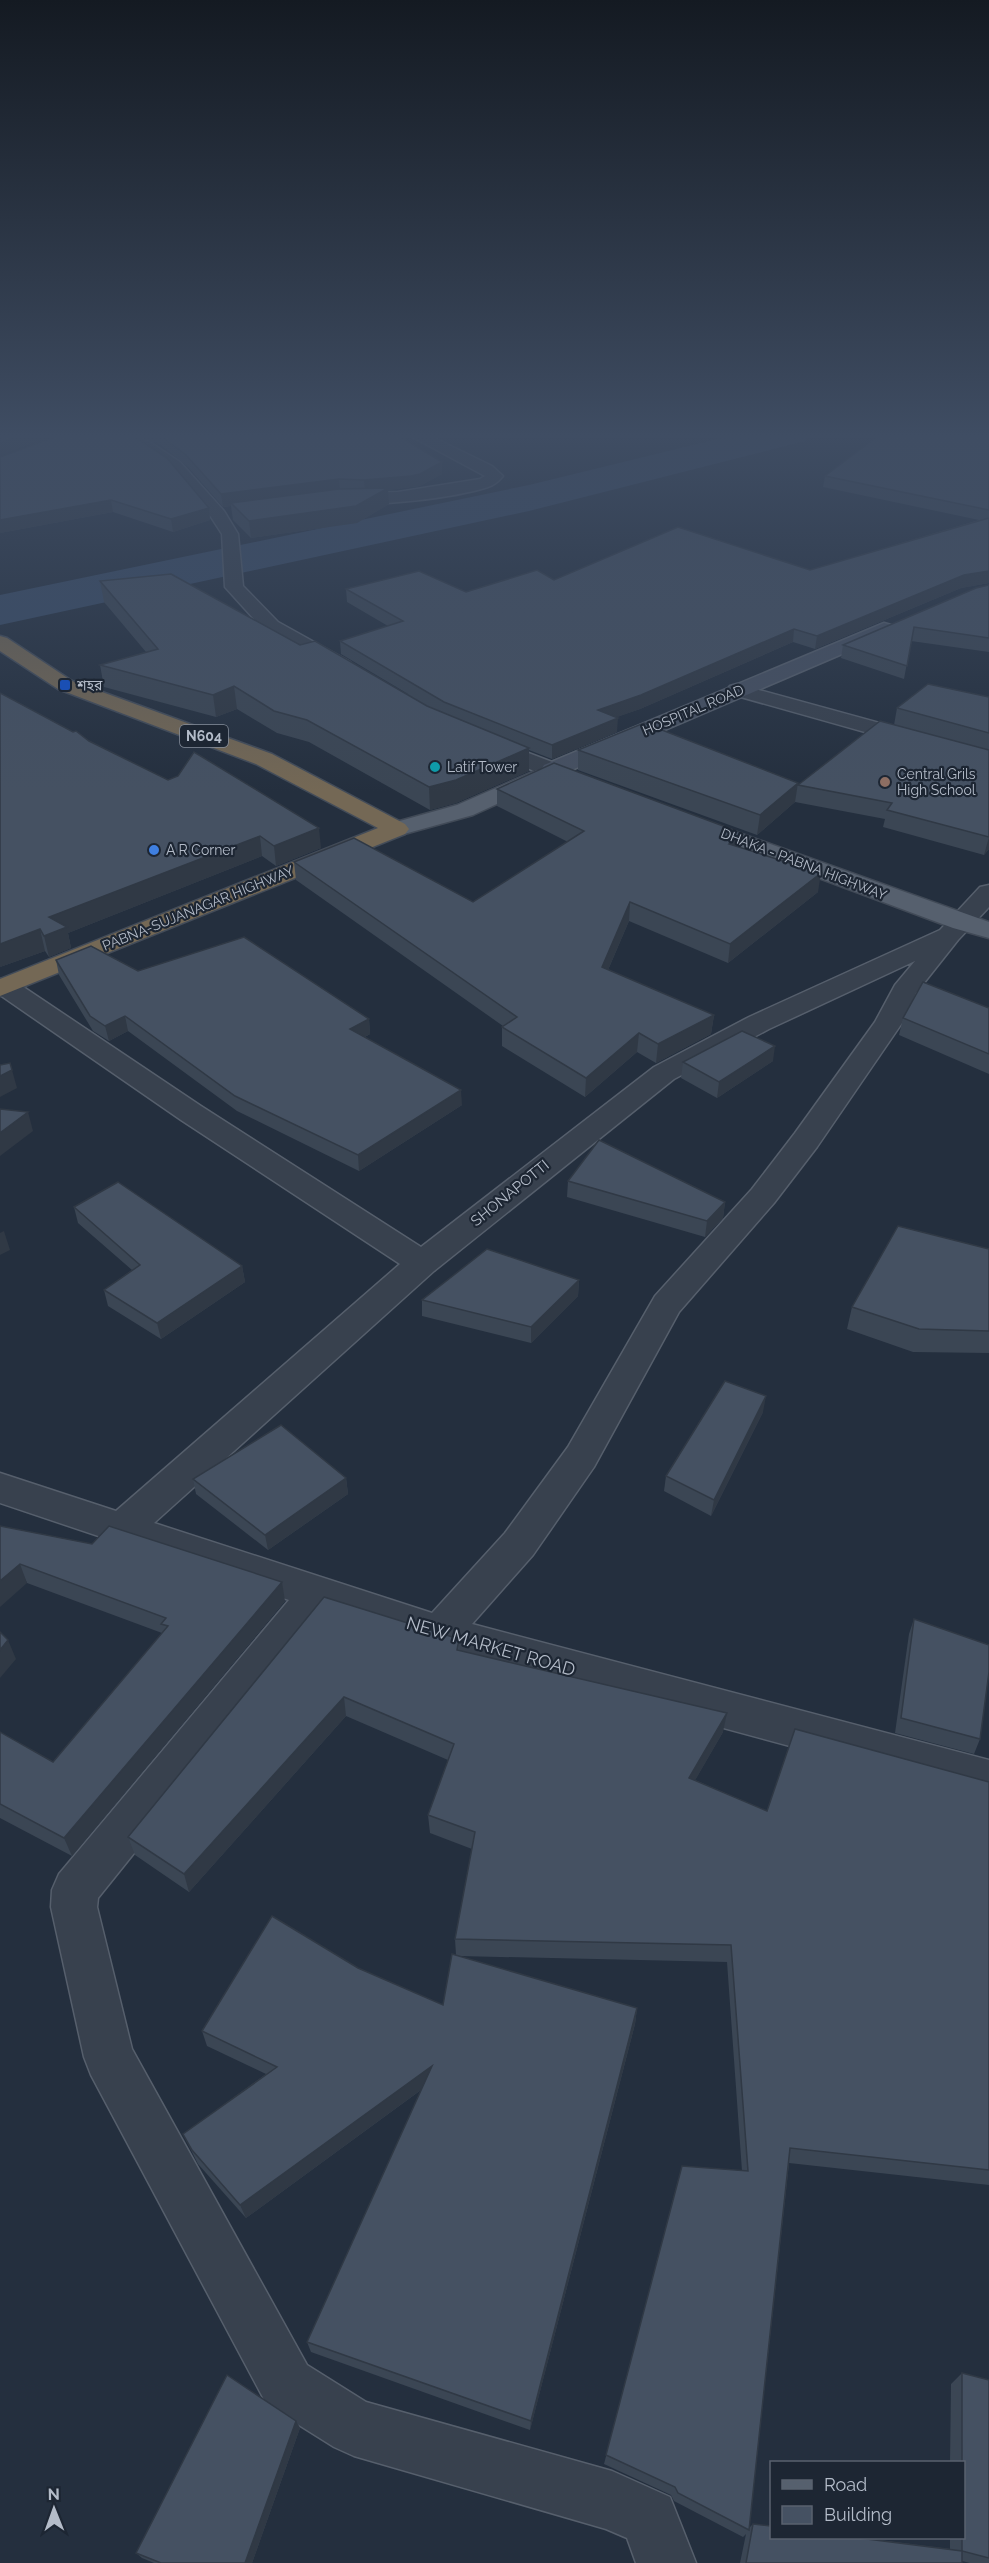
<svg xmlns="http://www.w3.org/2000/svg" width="989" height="2563" font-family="Raleway,'Noto Sans Bengali',sans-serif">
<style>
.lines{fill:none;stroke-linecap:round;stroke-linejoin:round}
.river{fill:#394c67;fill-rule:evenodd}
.street-casing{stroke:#565f6c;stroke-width:3}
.secondary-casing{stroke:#565f6c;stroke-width:3}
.primary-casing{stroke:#414a57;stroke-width:3}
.highway-casing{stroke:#434c59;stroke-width:3}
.street{fill:#38414e;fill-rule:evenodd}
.secondary{fill:#465061;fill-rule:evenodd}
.primary{fill:#56606e;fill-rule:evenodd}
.highway{fill:#746855;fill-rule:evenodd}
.wall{fill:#3b4654}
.shaded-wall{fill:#303945}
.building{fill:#455162;stroke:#303945;stroke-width:1.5}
.transit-dot{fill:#1a4fb4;stroke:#1d2633;stroke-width:2}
.culture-dot{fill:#0f9aa8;stroke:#1d2633;stroke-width:2}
.education-dot{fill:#8d6e63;stroke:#1d2633;stroke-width:2}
.shop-dot{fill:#3f7fe0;stroke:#1d2633;stroke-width:2}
.labels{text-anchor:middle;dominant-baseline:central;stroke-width:4.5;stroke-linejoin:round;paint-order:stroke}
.far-poi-label{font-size:14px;fill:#b4bcc9;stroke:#1d2633;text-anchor:start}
.far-street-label{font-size:14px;fill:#b4bcc9;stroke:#1d2633}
.shield{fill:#1d2633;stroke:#878f9c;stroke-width:1.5}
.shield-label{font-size:14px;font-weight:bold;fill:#b4bcc9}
.street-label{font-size:15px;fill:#b4bcc9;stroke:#1d2633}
.near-street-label{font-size:18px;fill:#b4bcc9;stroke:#1d2633}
</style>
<rect width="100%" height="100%" fill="#242f3e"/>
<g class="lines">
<polygon class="river" points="742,433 811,433 805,441 529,511 0,625 0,595 529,485"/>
<defs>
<g id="street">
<polygon points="108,433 128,433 151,443 180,462 224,511 238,534 243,586 278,622 350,662 353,666 350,670 336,670 264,630 225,587 222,534 211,517 170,468 141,449"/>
<path d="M405,433H424L492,466L503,476C499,481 494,485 488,487C458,497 368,509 338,501L336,498L344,493L398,492L480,479L485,476Z"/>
<polygon points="737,684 989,753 989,767 730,694 727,690 730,686"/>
<polygon points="489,738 560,765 563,770 560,775 552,777 544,775 481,749 478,744 481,739"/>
<path d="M989,885V907L958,940L916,993L902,1023L817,1147L774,1203L679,1312L594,1467L533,1555L472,1624L989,1760V1800L439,1651L327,1613L98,1898L97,1907L132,2049L307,2365L366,2402L612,2471L670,2497L696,2563H636L627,2538L606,2529L354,2456L334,2447L267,2405L91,2075L84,2057L51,1907L52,1890L59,1874L289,1600L0,1503V1473L116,1511L400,1264L181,1120L0,995V979L13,980L201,1106L421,1247L654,1067L749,1017L940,930L980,887ZM915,961L895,985L875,1022L795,1133L752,1189L655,1296L568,1447L505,1533L432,1613L154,1523L434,1271L674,1079L769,1029Z"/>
</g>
<polygon id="secondary" points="884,623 891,625 893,629 891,633 560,775 552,777 544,775 541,770 544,765"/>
<g id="primary">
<polygon points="537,770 545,772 548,777 545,782 473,815 397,836 389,834 385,829 389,824 457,805"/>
<polygon points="700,819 989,922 989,938 953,928 692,831 688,826 692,821"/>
</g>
<polygon id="highway" points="0,636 7,638 72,681 272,754 405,824 409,829 405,834 0,996 0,979 378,828 256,764 58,689 0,651"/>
</defs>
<use href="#street" class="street-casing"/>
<use href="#secondary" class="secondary-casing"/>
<use href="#primary" class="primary-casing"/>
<use href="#highway" class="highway-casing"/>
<use href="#street" class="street"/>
<use href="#secondary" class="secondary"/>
<use href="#primary" class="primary"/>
<use href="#highway" class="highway"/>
</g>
<g class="wall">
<polygon points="129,433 394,433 442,462 442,474 420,486 388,490 389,504 357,523 251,538 233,520 231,506 223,507 188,467 161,445"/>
<polygon points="989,433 989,583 961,588 815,649 793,642 640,709 616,717 617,732 552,759 529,750 529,771 456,803 430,810 309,742 277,733 237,709 216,717 104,687 100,665 146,652 104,602 100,581 300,645 408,694 341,654 340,641 388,626 347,602 346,589 466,592 554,580 810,570 979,520 823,487 825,476"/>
<polygon points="0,457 209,508 210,520 173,532 113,512 0,533"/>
<polygon points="989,585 989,652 911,641 904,679 841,658 843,645"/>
<polygon points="989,697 989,849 984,855 883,827 885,819 795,802 757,835 578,770 578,750 798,783 798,785 894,725 897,708"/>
<polygon points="89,741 168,780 321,848 276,866 262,856 68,933 71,948 49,957 45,951 0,967"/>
<polygon points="497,789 740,848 818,892 728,963 629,921 608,970 714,1015 711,1034 656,1063 637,1052 585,1097 502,1046 502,1027 503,1026 296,880 294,862 473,902 568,842 497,806"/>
<polygon points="56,960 138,971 369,1019 370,1034 365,1037 462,1105 359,1171 237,1111 128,1031 109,1041 93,1031 59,975"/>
<polygon points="989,1008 989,1074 899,1035 903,1018"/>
<polygon points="773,1061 717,1098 681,1078 683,1062"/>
<polygon points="568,1181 725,1202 723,1218 705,1237 567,1197"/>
<polygon points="74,1207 242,1266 245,1282 161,1339 108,1306 104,1290 132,1270 78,1223"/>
<polygon points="989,1249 989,1353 913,1352 847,1329 852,1307"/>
<polygon points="579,1280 578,1296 531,1343 422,1316 422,1300"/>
<polygon points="763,1412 711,1516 664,1491 666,1476"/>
<polygon points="346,1478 348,1494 268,1550 196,1494 193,1479"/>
<polygon points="0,1526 285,1601 72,1856 0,1818 0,1732 53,1762 162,1633 27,1583"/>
<polygon points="324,1597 459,1639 460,1651 723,1732 695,1780 767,1811 989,1782 989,2185 789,2163 749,2528 753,2524 950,2549 950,2538 963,2538 963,2463 950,2463 951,2384 962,2373 989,2380 989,2563 970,2563 962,2561 962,2563 740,2563 746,2534 743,2537 674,2501 671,2495 604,2464 678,2180 742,2171 727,1962 459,1956 637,2008 635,2024 530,2430 311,2352 307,2342 421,2090 246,2218 198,2164 183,2134 266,2074 207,2046 202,2031 358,1968 443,2005 456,1955 455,1939 472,1849 430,1833 428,1815 448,1760 346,1716 189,1892 135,1855 128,1837"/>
<polygon points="914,1619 980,1739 974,1754 895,1733 909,1634"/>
<polygon points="296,2421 300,2428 252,2563 154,2563 142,2558 136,2553"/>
</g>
<g class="shaded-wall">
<polygon points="26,433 59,433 0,456 0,443"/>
<polygon points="442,462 442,474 420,486 388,490 389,504 357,523 251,538 249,521 365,492 364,480"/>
<polygon points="339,479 340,491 231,503 231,506 223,507 221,494"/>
<polygon points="111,500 113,512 0,533 0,520"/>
<polygon points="209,508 210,520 173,532 171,519"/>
<polygon points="989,571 989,583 961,588 815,649 817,636 964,575"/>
<polygon points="794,629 793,642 640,709 598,724 598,710"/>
<polygon points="234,686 237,709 216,717 213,695"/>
<polygon points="618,718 617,732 552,759 552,745"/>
<polygon points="529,748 529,771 456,803 430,810 429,787"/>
<polygon points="798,783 795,802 757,835 760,815"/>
<polygon points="319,828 321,848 276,866 274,846"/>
<polygon points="742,833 740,851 729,844"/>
<polygon points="260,836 262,856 68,933 71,948 49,957 44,936 49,917"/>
<polygon points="989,837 989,849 984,855"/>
<polygon points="821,873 818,892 728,963 730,944"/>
<polygon points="630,902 629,921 601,986 602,967"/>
<polygon points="40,929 45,951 0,967 0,944"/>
<polygon points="714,1015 711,1034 656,1063 658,1044"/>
<polygon points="125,1016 128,1031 109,1041 105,1026"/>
<polygon points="369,1019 370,1034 351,1044 350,1029"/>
<polygon points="639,1033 637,1052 585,1097 586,1078"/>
<polygon points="775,1046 773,1061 717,1098 719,1082"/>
<polygon points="12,1070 17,1088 0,1097 0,1076"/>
<polygon points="461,1090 462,1105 359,1171 358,1155"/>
<polygon points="28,1112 33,1131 0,1156 0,1133"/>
<polygon points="725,1202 723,1218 705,1237 707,1221"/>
<polygon points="4,1231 10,1250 0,1255 0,1233"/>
<polygon points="242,1266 245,1282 161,1339 157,1323"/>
<polygon points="579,1280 578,1296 531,1343 531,1327"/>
<polygon points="766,1396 763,1412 711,1516 714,1500"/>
<polygon points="346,1478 348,1494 268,1550 265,1535"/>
<polygon points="20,1564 27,1583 0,1607 0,1581"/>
<polygon points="282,1582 285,1601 72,1856 64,1838"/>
<polygon points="8,1640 16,1659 0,1678 0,1650"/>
<polygon points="344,1697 346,1716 189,1892 184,1874"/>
<polygon points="727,1713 723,1732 686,1796 689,1778"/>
<polygon points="637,2008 635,2024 530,2430 531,2421"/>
<polygon points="432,2066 433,2081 246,2218 240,2205"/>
<polygon points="296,2421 300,2428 252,2563 245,2563"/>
</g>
<g class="building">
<polygon points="0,433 26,433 0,443"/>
<polygon points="65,433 125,433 138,439 167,458 209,508 171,519 111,500 0,520 0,457"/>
<polygon points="157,433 394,433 442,462 420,474 411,476 364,480 339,479 221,494 186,455"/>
<polygon points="882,433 989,433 989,510 825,476"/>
<polygon points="388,488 356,506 249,521 231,503 339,489"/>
<polygon points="989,518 989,571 964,575 817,636 794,629 641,695 598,710 618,718 552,745 444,702 340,641 403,621 346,589 419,571 466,592 537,570 554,580 678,527 810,570"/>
<polygon points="171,574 300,645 315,641 427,706 529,748 456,780 429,787 307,720 274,711 234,686 213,695 100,665 158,649 100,581"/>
<polygon points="989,585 989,638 914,627 907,666 843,645 976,588"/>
<polygon points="928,684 989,697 989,733 897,708"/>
<polygon points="0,693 73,732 76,731 89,741 168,780 178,776 194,752 319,828 274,846 260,836 49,917 67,927 44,936 40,929 0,944"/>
<polygon points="880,721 989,750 989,837 887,810 892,803 798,785"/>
<polygon points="644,723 798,783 760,815 578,750"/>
<polygon points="554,763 742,833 729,844 821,873 730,944 630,902 602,967 714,1015 658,1044 639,1033 586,1078 502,1027 517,1017 294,862 354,838 473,902 584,831 497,789"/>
<polygon points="244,937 369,1019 350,1029 461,1090 358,1155 235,1096 125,1016 105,1026 90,1016 56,960 91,946 138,971"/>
<polygon points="923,982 989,1008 989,1054 903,1018"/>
<polygon points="742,1031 775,1046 719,1082 683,1062"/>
<polygon points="10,1063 12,1070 0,1076 0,1065"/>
<polygon points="0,1109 28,1112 0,1133"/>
<polygon points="599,1140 725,1202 707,1221 568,1181"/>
<polygon points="118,1182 242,1266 157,1323 104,1290 140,1265 74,1207"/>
<polygon points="898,1226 989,1249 989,1331 919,1329 852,1307"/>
<polygon points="487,1249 579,1280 531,1327 422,1300"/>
<polygon points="725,1381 766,1396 714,1500 666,1476"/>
<polygon points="281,1425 346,1478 265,1535 193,1479"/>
<polygon points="0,1526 92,1544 109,1526 282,1582 64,1838 0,1804 0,1732 53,1762 168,1626 161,1624 166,1618 20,1564 0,1581"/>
<polygon points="324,1597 459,1639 457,1650 727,1713 689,1778 767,1811 795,1729 989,1782 989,2170 790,2148 749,2530 678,2493 675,2487 606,2455 682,2166 748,2171 731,1945 455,1939 475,1832 428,1815 454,1744 344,1697 184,1874 128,1837"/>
<polygon points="914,1619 989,1645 989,1672 980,1739 901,1718"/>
<polygon points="0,1632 8,1640 0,1650"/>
<polygon points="272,1916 358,1968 443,2005 452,1954 637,2008 531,2421 307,2342 432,2066 240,2205 192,2150 183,2134 277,2067 202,2031"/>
<polygon points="962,2373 989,2380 989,2558 962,2551 962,2538 963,2538 963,2463 962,2463"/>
<polygon points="227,2375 296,2421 245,2563 161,2563 136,2553"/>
<polygon points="753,2524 771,2526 771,2538 859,2538 962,2551 962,2563 746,2563"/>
</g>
<linearGradient id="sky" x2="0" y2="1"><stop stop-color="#141a22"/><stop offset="0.55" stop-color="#3f4d63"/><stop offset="1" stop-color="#3f4d63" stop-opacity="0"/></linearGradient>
<rect width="989" height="792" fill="url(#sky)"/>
<rect class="transit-dot" x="59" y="679" width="12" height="12" rx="3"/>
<circle class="culture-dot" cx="435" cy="767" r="6"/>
<circle class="education-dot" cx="885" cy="782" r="6"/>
<circle class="shop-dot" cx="154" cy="850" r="6"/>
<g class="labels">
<g class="far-poi-label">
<text x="77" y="685">শহর</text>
<text x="447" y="767">Latif Tower</text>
<text x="897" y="774">Central Grils<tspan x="897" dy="16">High School</tspan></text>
<text x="166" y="850">A R Corner</text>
</g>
<g class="far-street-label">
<text transform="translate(693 710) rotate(-23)">HOSPITAL ROAD</text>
<text transform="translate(804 864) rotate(21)">DHAKA - PABNA HIGHWAY</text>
<text transform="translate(198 908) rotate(-22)">PABNA-SUJANAGAR HIGHWAY</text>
</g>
<rect class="shield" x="180" y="725" width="48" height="22" rx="4.5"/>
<g class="shield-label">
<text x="204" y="736">N604</text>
</g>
<g class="street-label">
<text transform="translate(510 1193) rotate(-39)">SHONAPOTTI</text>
</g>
<g class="near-street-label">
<text transform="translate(491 1646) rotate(16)">NEW MARKET ROAD</text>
</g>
</g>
<rect x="770" y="2461" width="195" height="78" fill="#1d2633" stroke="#59626f" stroke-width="1.5"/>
<rect x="782" y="2480" width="30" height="9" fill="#56606e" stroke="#59626f" stroke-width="1.5"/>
<text x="824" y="2491" font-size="18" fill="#b4bcc9">Road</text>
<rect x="782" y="2506" width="30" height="18" fill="#455162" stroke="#59626f" stroke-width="1.5"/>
<text x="824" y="2521" font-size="18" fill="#b4bcc9">Building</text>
<g transform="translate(54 2509) rotate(359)" stroke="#1d2633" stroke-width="4.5" paint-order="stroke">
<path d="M0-4.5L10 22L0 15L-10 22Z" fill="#b4bcc9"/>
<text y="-9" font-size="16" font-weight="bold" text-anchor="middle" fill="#b4bcc9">N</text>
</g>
</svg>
